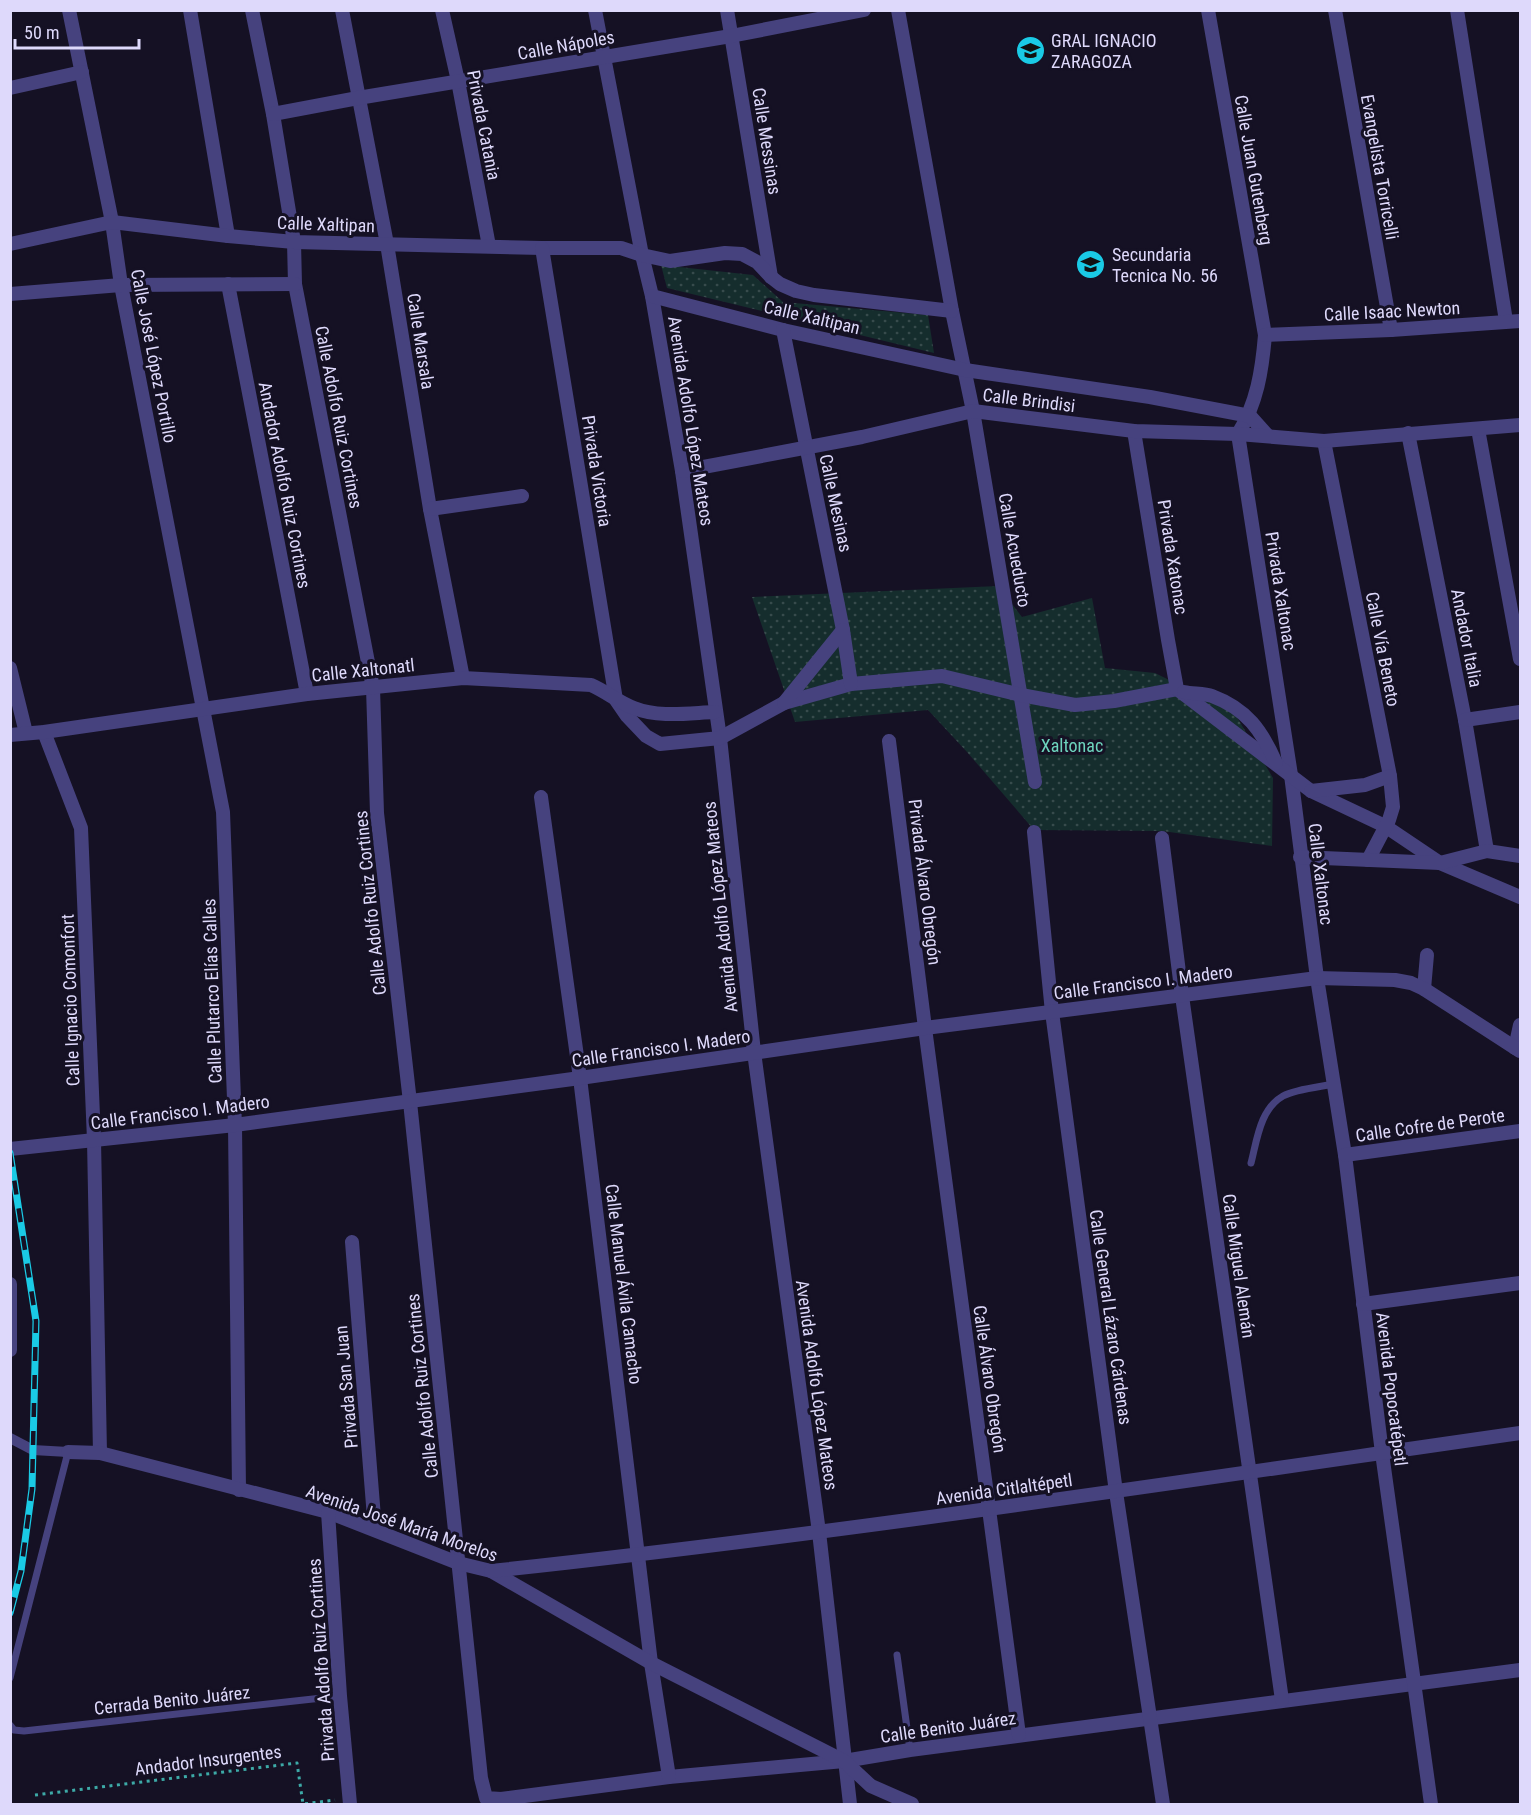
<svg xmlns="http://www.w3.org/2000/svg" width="1531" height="1815" font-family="'Roboto Condensed',sans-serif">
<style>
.grass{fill:url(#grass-dots)}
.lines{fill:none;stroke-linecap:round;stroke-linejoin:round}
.path{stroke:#3daaa7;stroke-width:3;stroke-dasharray:3 4.5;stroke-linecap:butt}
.service{stroke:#46427e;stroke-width:7}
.pedestrian{stroke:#46427e;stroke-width:10}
.minor{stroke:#46427e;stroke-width:14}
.rail-casing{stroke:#1acae5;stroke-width:7}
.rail{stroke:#151124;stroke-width:4.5;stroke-dasharray:14;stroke-linecap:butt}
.labels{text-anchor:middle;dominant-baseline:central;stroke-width:6;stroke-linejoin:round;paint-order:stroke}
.poi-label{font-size:18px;fill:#ded9fb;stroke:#151124;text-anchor:start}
.street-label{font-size:18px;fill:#ded9fb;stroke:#151124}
.park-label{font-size:18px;fill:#6dd3bd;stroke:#151124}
</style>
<defs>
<pattern id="grass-dots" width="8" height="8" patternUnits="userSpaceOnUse" patternTransform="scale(1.5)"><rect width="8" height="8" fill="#152d2d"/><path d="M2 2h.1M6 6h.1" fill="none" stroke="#374b4c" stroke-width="1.8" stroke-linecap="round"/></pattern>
</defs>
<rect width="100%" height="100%" fill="#151124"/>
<g class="grass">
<polygon points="661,265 753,275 783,302 928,315 934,353 667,288"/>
<polygon points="998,586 1022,617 1092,598 1105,668 1155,673 1234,712 1273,778 1272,846 1162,831 1034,830 967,752 928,710 795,722 752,597"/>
</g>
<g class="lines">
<polyline class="path" points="35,1795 297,1763 303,1804 335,1800"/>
<g class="service">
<path d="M1251,1163C1257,1140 1260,1109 1283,1096C1296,1089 1319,1087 1334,1084"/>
<polyline points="897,1655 910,1750"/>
<polyline points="10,1678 68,1452"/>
<polyline points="10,1725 14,1730 24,1731 340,1696"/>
</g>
<polyline class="pedestrian" points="10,1438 33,1450 68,1452"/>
<g class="minor">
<polyline points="69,10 112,222 121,285 223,812 235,1125 239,1490"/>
<polyline points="190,10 228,236"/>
<polyline points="252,10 273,114 294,242 295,284 373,688 377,813 410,1102 481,1778 486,1798 501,1799 669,1777 844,1761 910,1750 1520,1670"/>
<polyline points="342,10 387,244 430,509 463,678"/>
<polyline points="442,10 458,81 489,246"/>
<polyline points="595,10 642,255 652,296 682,471 720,738 754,1052 819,1532 850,1804"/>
<polyline points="727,10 771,277"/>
<polyline points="898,10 952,311 973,411 1035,782"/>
<path d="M1208,10L1265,335C1262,371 1257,403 1238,434L1291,775L1317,978L1345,1155L1382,1453L1431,1804"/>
<polyline points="1335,10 1391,330"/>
<polyline points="1457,10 1506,321"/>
<polyline points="10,88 82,72"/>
<polyline points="273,114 358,98 731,36 864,10"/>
<polyline points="10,244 112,222 228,236 294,242 542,248 621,248 642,255 670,261 725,253 742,254 757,262 771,277 780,284 796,291 814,295 952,311"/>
<polyline points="542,248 616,700 627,716 646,736 660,744 720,738 784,703 851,684 942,676 1021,695 1075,705 1114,701 1177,689 1311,791 1385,826 1440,863 1520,897"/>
<polyline points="228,284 307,694"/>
<polyline points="10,294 121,285 295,284"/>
<polyline points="652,296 783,330 965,370 1150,397 1250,416 1268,436"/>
<polyline points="783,330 843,630 851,684"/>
<polyline points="1265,335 1391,330 1520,321"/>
<polyline points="1478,429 1520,659"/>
<polyline points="1134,431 1168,640 1177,689"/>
<polyline points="1408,433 1465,720 1487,851"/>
<polyline points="1324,441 1390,776 1393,807 1389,820 1368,860"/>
<polyline points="682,471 862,437 973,411 1134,431 1238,434 1324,441 1520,425"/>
<polyline points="430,509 522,496"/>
<polyline points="10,668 26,733"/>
<path d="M1184,692C1193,694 1204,693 1212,696C1247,709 1262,731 1276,763"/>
<polyline points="784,703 843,630"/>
<polyline points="1465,720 1520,712"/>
<polyline points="44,732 81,828 94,1140 100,1453"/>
<path d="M10,735L44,732L307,694L463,678L591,685C607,692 618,702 634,708C659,718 689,713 715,712"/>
<polyline points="889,741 925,1028 1019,1735"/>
<polyline points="1311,791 1365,785 1390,776"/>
<polyline points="541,797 580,1078 651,1663 669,1777"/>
<polyline points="1034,832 1052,1012 1116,1492 1163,1804"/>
<polyline points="1162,838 1182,996 1282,1700"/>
<polyline points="1300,857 1440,863 1487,851 1520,856"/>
<polyline points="1424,989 1427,955"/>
<polyline points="1515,1048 1520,1025"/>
<polyline points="10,1149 235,1125 580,1078 925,1028 1317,978 1395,980 1411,983 1424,989 1520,1051"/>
<polyline points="1345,1155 1520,1131"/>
<polyline points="352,1242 375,1530"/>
<polyline points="10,1284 10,1350"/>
<polyline points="1363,1304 1520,1283"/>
<polyline points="68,1452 100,1453 328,1512 458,1563 491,1571 651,1663 844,1761 871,1786 912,1804"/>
<polyline points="328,1512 340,1696 350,1804"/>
<path d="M491,1571C836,1534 1178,1482 1520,1433"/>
</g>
<defs>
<polyline id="rail" points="10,1153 36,1321 32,1489 21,1571 10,1613"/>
</defs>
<use href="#rail" class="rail-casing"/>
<use href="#rail" class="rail"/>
</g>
<defs>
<symbol id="school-disc" viewBox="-11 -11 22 22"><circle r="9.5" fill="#1acae5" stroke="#151124"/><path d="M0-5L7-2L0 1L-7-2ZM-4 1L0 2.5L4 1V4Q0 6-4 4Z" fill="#111"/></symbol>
</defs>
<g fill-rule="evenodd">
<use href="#school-disc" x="1014" y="34" width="33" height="33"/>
<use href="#school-disc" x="1074" y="248" width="33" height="33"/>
</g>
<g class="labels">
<g class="poi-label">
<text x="1051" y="40">GRAL IGNACIO<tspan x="1051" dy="21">ZARAGOZA</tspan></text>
<text x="1112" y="254">Secundaria<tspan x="1112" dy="21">Tecnica No. 56</tspan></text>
</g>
<g class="street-label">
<text transform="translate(566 45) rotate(-10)">Calle Nápoles</text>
<text transform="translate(484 125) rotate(79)">Privada Catania</text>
<text transform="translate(767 141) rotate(81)">Calle Messinas</text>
<text transform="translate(1380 167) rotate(80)">Evangelista Torricelli</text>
<text transform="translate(1254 170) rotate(80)">Calle Juan Gutenberg</text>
<text transform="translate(326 224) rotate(2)">Calle Xaltipan</text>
<text transform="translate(1392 311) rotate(-3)">Calle Isaac Newton</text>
<text transform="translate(812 317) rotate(13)">Calle Xaltipan</text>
<text transform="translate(421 341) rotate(81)">Calle Marsala</text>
<text transform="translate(154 356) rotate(79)">Calle José López Portillo</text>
<text transform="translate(1029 400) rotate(7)">Calle Brindisi</text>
<text transform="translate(339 417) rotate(79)">Calle Adolfo Ruiz Cortines</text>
<text transform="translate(691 421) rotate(81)">Avenida Adolfo López Mateos</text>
<text transform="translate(597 471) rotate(81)">Privada Victoria</text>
<text transform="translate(285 485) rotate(79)">Andador Adolfo Ruiz Cortines</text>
<text transform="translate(836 503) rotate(78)">Calle Mesinas</text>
<text transform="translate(1015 550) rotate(80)">Calle Acueducto</text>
<text transform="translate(1173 557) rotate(81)">Privada Xatonac</text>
<text transform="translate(1281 591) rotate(81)">Privada Xaltonac</text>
<text transform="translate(1467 638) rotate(79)">Andador Italia</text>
<text transform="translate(1383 649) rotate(79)">Calle Vía Beneto</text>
<text transform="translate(363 670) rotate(-6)">Calle Xaltonatl</text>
<text transform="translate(1321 874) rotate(83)">Calle Xaltonac</text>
<text transform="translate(925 882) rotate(83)">Privada Álvaro Obregón</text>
<text transform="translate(370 903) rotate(-96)">Calle Adolfo Ruiz Cortines</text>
<text transform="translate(720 907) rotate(-96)">Avenida Adolfo López Mateos</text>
<text transform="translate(1143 982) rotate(-7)">Calle Francisco I. Madero</text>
<text transform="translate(212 991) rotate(-92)">Calle Plutarco Elías Calles</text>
<text transform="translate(70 1000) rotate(-92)">Calle Ignacio Comonfort</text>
<text transform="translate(661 1048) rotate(-8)">Calle Francisco I. Madero</text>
<text transform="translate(180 1112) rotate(-7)">Calle Francisco I. Madero</text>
<text transform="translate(1430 1125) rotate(-8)">Calle Cofre de Perote</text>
<text transform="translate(1239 1266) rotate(82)">Calle Miguel Alemán</text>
<text transform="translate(624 1284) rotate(83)">Calle Manuel Ávila Camacho</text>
<text transform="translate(1111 1317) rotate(82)">Calle General Lázaro Cárdenas</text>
<text transform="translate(990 1379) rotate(82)">Calle Álvaro Obregón</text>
<text transform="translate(817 1385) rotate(82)">Avenida Adolfo López Mateos</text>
<text transform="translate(422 1386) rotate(-96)">Calle Adolfo Ruiz Cortines</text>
<text transform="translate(346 1387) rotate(-95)">Privada San Juan</text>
<text transform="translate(1392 1389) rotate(83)">Avenida Popocatépetl</text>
<text transform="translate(1004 1489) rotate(-8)">Avenida Citlaltépetl</text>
<text transform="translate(402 1523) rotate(19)">Avenida José María Morelos</text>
<text transform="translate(321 1660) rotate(-94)">Privada Adolfo Ruiz Cortines</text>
<text transform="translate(172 1700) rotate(-6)">Cerrada Benito Juárez</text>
<text transform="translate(948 1727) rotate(-8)">Calle Benito Juárez</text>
<text transform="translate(208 1760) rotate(-7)">Andador Insurgentes</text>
</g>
<g class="park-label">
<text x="1072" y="745">Xaltonac</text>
</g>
</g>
<rect width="1531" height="1815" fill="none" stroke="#ded9fb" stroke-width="24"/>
<path d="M15 39v9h124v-9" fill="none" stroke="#ded9fb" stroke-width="3"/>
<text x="24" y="39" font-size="18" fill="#ded9fb" stroke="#151124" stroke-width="4.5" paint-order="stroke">50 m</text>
</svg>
